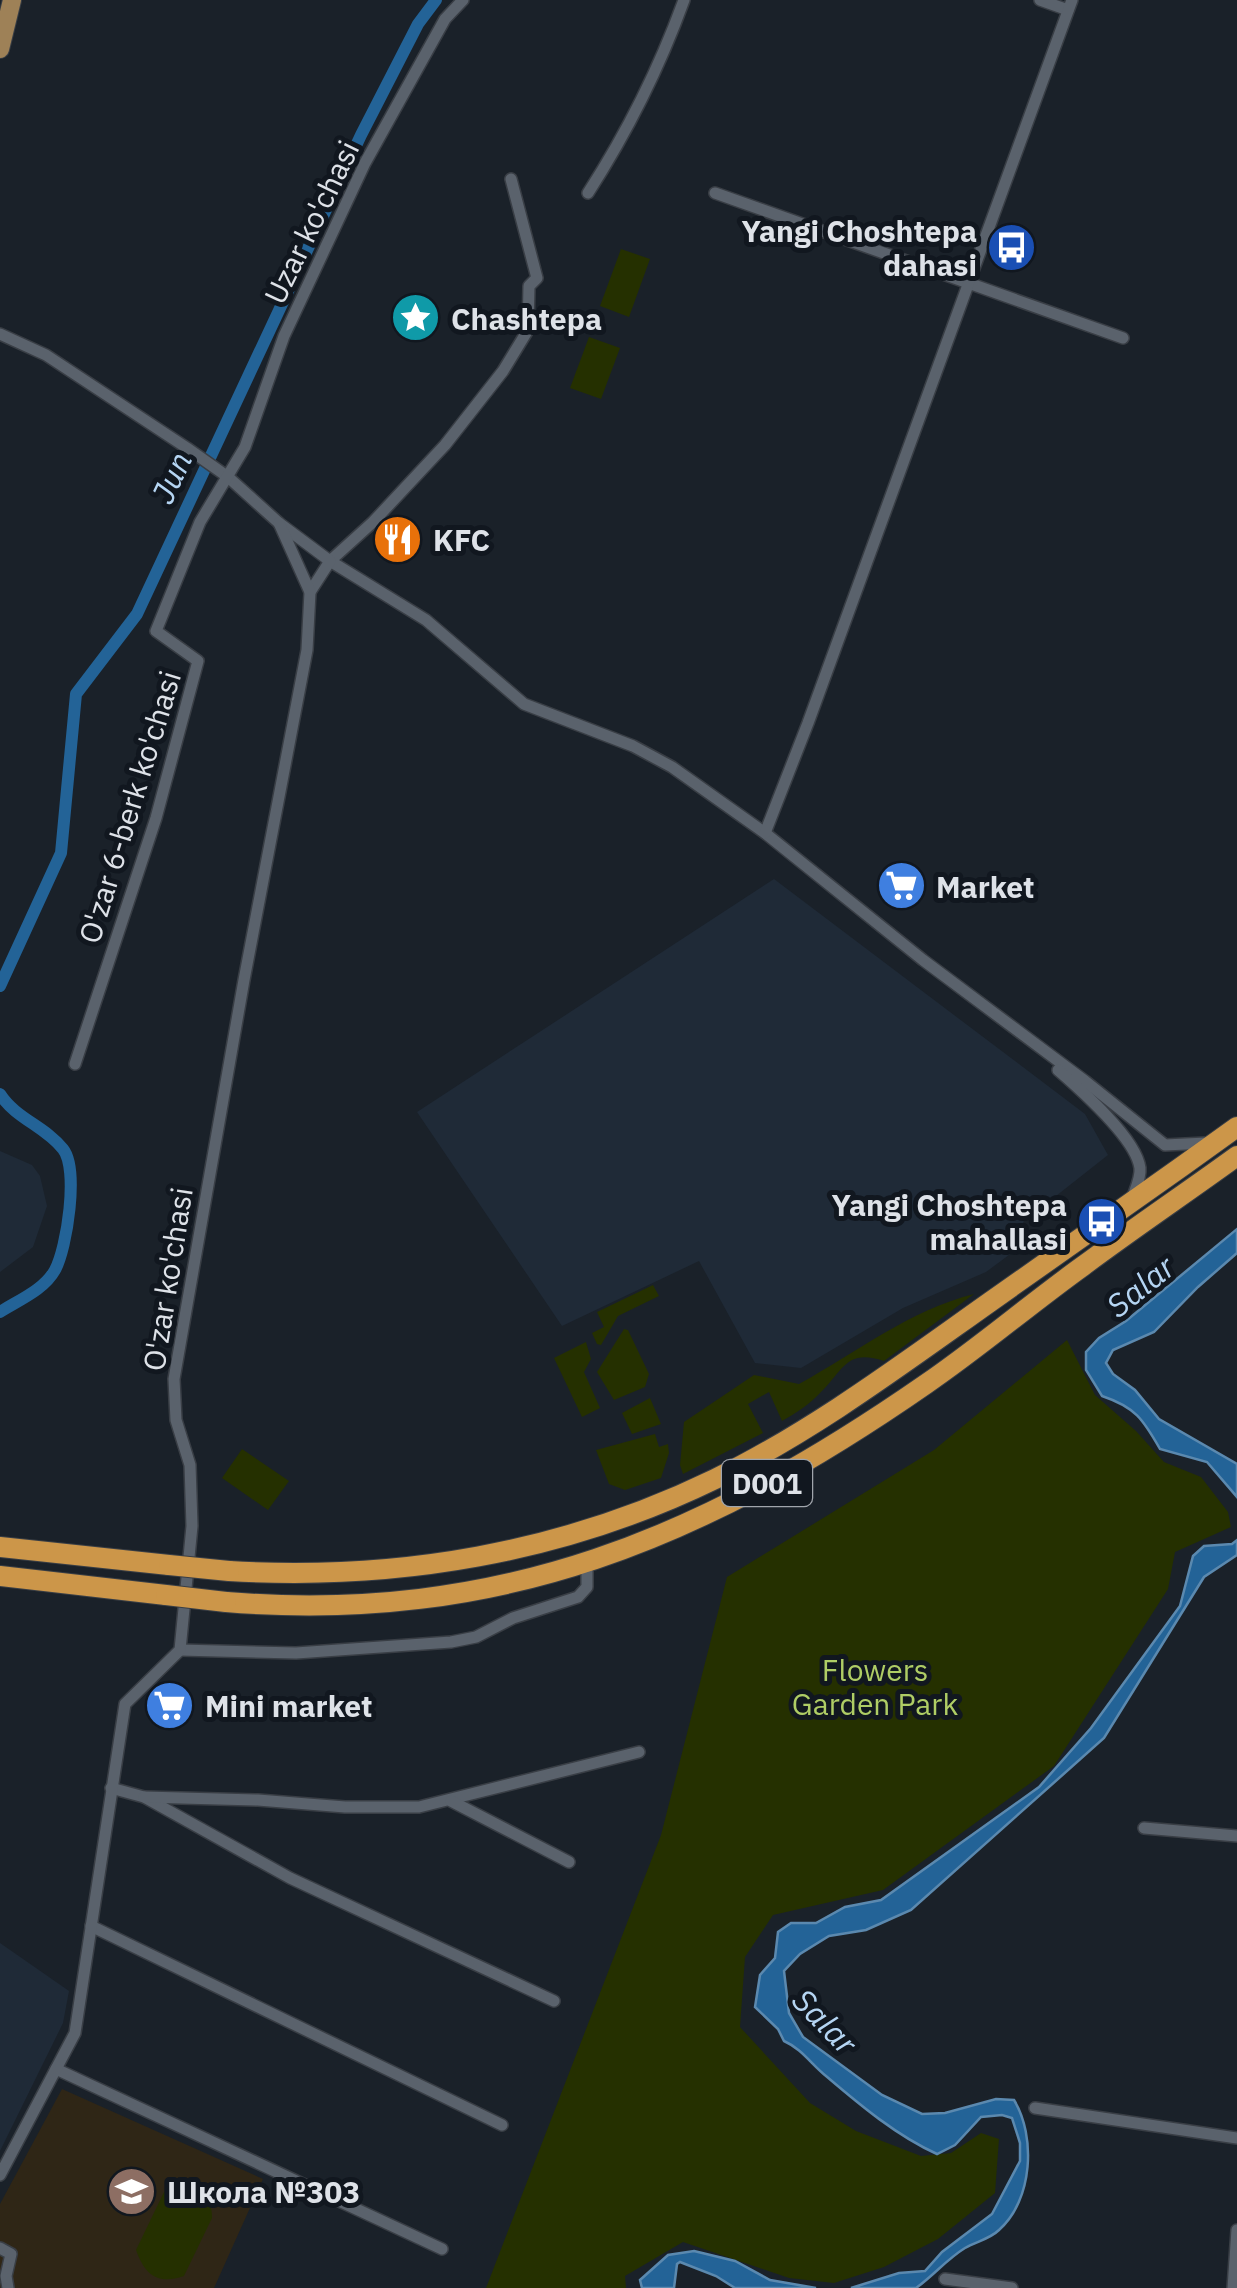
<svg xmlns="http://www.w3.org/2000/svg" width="1237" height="2288" font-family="'IBM Plex Sans',sans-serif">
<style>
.built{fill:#1f2a37}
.education{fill:#2f2616}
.green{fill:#253000}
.water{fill:#236397;stroke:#5b89af;stroke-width:2.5}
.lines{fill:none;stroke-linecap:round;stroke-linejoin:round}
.canal{stroke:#236397;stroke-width:12}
.street-casing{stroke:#393e45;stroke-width:14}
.primary-casing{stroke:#393e45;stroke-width:20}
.highway-casing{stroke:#393e45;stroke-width:22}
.street{stroke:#5a626c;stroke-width:11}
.primary{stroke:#9e8157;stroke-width:18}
.highway{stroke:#cc9649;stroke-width:20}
.highway-bridge-casing{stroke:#393e45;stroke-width:22;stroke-linecap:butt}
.highway-bridge{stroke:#cc9649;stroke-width:20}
.labels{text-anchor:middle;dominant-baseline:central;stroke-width:10;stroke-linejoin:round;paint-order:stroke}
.shield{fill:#11171f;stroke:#a0a5ac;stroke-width:2.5}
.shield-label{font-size:28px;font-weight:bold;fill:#dee2e8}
.street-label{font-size:30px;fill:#dee2e8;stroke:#11171f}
.poi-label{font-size:30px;font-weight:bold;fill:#dee2e8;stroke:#11171f;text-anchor:start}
.park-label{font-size:30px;fill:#afcd65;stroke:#11171f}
.water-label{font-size:32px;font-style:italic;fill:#b5d5f3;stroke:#11171f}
</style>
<rect width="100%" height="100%" fill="#1a2129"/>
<g class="built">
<polygon points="774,879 1085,1114 1108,1155 1023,1222 1032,1238 986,1272 903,1308 801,1368 755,1363 699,1261 562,1326 417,1112"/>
<polygon points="0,1151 32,1165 40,1176 47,1206 33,1247 0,1272"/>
<polygon points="0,1943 69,1991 63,2023 0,2151"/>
</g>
<polygon class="education" points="62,2089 263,2179 214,2288 0,2288 0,2204"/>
<g class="green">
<polygon points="621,249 650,259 629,317 600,306"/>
<polygon points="589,337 620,348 601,399 570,388"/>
<polygon points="653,1285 659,1296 618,1316 601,1345 597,1344 592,1333 604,1327 597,1312"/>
<path d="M974,1294L884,1361C846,1348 843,1371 820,1393C809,1405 796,1413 782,1421L769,1392L748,1404L763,1433L683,1474L680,1465L684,1422L754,1375L799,1384C857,1352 910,1310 974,1294Z"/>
<polygon points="624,1329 628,1330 649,1374 645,1387 614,1400 597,1372"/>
<polygon points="1067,1340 1095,1395 1136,1431 1164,1462 1201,1477 1228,1512 1231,1527 1175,1552 1168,1589 1054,1766 883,1890 773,1915 745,1957 740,2027 810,2103 856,2131 921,2156 951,2153 981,2133 999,2139 995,2193 938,2239 884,2267 834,2283 789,2278 683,2242 625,2276 626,2288 486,2288 661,1835 727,1577 934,1450"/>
<polygon points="586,1342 591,1359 584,1372 600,1408 582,1417 554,1358"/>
<polygon points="650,1398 661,1424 632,1434 622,1413"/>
<polygon points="655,1434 659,1447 668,1444 669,1453 661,1478 625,1490 609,1484 596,1450"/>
<polygon points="242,1449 289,1481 268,1510 222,1478"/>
<path d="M190,2185C204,2193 212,2200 212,2218L184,2276C157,2285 145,2275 136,2250L164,2192L174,2186Z"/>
</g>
<g class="water">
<path d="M1237,1229V1253L1198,1287L1154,1332L1113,1350L1106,1363L1113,1374L1135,1390L1159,1419L1237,1464V1497L1207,1462L1160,1449C1143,1419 1135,1407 1102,1396L1086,1370V1352L1099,1338L1126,1321Z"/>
<path d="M1237,1540V1555L1204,1577L1104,1738L911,1910L866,1930L829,1936L800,1954L784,1971L789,2013L803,2037L882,2095L922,2114L945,2113L996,2099L1014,2100C1036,2136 1033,2200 999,2230C990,2239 975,2242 965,2248C947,2259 933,2276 916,2288H851L899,2273L925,2271L942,2252L992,2214L1020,2161V2143L1012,2118L1002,2115L981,2117L955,2145L937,2154C897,2136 860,2105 826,2076C811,2064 802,2049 784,2041L778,2029L755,2007L760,1975L775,1958L778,1932L791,1923H816L845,1907L881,1900L1039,1787L1091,1728L1180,1606L1193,1556L1204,1546L1232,1544Z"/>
<polygon points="694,2251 735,2261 770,2280 816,2288 735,2288 716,2276 680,2262 677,2264 674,2288 642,2288 640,2280 668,2255"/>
</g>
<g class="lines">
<g class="canal">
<polyline points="0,986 61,853 76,694 137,614 361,135 418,24 436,0"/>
<path d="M0,1094C16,1119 45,1126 63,1149C79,1169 67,1248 55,1270C44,1290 19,1300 0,1312"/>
</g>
<defs>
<g id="street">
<polyline points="1040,0 1068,10"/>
<polyline points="511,179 537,278 529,286 528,330 503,371 445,445 373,522 330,561 426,620 524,704 633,746 672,767 765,833 923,960 1085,1081 1165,1145 1206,1143"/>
<path d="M588,193C628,131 659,69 684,0"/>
<polyline points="715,193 1123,338"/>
<polyline points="0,334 46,355 187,448 228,477 279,523 330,561 310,592"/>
<polyline points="765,833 808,723 1072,0"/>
<polyline points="75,1064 156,818 198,661 156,631 200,522 245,447 284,336 365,163 445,19 463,0"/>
<path d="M1058,1070C1081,1090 1136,1138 1140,1168C1141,1178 1135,1190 1132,1199"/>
<polyline points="180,1650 296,1653 451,1642 476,1637 513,1618 578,1597 587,1587 587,1564"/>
<polyline points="111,1788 144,1797 290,1878 554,2001"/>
<polyline points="144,1797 258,1800 345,1807 419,1807 639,1752"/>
<polyline points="451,1801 569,1862"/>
<polyline points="1144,1828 1237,1836"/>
<polyline points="91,1926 502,2125"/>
<polyline points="56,2069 442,2249"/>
<polyline points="1035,2108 1237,2138"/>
<polyline points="0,2175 75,2033 125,1704 180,1650 192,1526 190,1465 176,1420 174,1379 244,980 307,650 310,592 279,523"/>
<polyline points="0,2248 11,2254 6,2276 8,2288"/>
<polyline points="945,2279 1012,2288"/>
<polyline points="1233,2288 1237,2230"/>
</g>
<polyline id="primary" points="0,49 12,0"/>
<g id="highway">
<polyline points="0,1547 169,1565"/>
<path d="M229,1571C397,1581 563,1553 715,1479C813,1431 901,1365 990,1302C1072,1244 1155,1186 1237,1127"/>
<polyline points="0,1576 166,1595"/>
<path d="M226,1602C500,1624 704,1538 926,1384C980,1347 1030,1304 1083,1266C1134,1228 1186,1193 1237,1156"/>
</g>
</defs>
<use href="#street" class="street-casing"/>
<use href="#primary" class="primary-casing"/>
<use href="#highway" class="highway-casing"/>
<use href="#street" class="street"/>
<use href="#primary" class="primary"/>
<use href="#highway" class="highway"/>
<defs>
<g id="highway-bridge">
<polyline points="169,1565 229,1571"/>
<polyline points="166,1595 226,1602"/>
</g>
</defs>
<use href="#highway-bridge" class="highway-bridge-casing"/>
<use href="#highway-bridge" class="highway-bridge"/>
</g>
<defs>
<symbol id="bus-disc" viewBox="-11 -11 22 22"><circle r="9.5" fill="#1a4fb4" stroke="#11171f"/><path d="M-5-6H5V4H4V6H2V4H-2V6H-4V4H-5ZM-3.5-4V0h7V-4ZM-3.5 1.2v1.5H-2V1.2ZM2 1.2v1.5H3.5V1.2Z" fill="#fff"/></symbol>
<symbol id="sight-disc" viewBox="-11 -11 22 22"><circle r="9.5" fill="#0f9aa8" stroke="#11171f"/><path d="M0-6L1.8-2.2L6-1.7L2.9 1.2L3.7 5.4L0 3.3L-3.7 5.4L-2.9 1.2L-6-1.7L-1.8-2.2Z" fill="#fff"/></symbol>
<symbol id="restaurant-disc" viewBox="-11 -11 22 22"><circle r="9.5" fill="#e8710a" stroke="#11171f"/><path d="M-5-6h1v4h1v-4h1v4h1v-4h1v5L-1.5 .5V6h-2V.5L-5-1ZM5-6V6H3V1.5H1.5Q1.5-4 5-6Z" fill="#fff"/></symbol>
<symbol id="supermarket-disc" viewBox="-11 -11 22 22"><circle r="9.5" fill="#3f7fe0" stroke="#11171f"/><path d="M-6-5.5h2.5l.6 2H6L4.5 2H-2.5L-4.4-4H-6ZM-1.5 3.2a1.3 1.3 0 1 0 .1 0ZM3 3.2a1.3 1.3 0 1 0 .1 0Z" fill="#fff"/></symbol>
<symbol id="school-disc" viewBox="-11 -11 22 22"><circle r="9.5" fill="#8d6e63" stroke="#11171f"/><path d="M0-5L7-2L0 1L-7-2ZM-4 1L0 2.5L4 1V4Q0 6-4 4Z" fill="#fff"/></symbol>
</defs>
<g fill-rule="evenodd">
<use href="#bus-disc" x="984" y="220" width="55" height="55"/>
<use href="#sight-disc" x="388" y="290" width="55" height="55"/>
<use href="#restaurant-disc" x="370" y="512" width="55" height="55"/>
<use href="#supermarket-disc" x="874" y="858" width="55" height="55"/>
<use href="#bus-disc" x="1074" y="1194" width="55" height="55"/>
<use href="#supermarket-disc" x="142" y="1678" width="55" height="55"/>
<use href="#school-disc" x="104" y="2164" width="55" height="55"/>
</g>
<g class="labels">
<rect class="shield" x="722" y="1460" width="90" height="46" rx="8"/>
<g class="shield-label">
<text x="767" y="1483">D001</text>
</g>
<g class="street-label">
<text transform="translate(311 222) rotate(-64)">Uzar ko'chasi</text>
<text transform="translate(129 807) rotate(-73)">O'zar 6-berk ko'chasi</text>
<text transform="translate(167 1279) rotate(-81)">O'zar ko'chasi</text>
</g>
<g class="poi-label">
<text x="977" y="230" text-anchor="end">Yangi Choshtepa<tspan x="977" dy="34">dahasi</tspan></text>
<text x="451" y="318">Сhashtepa</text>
<text x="433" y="539">KFC</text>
<text x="936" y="886">Market</text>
<text x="1067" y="1204" text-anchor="end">Yangi Choshtepa<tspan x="1067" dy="34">mahallasi</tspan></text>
<text x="205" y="1705">Mini market</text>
<text x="167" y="2191">Школа №303</text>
</g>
<g class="park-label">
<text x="875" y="1669">Flowers<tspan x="875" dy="34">Garden Park</tspan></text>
</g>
<g class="water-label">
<text transform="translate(171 477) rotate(-65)">Jun</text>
<text transform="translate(1140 1286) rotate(-39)">Salar</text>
<text transform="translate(825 2021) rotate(46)">Salar</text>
</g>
</g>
</svg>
